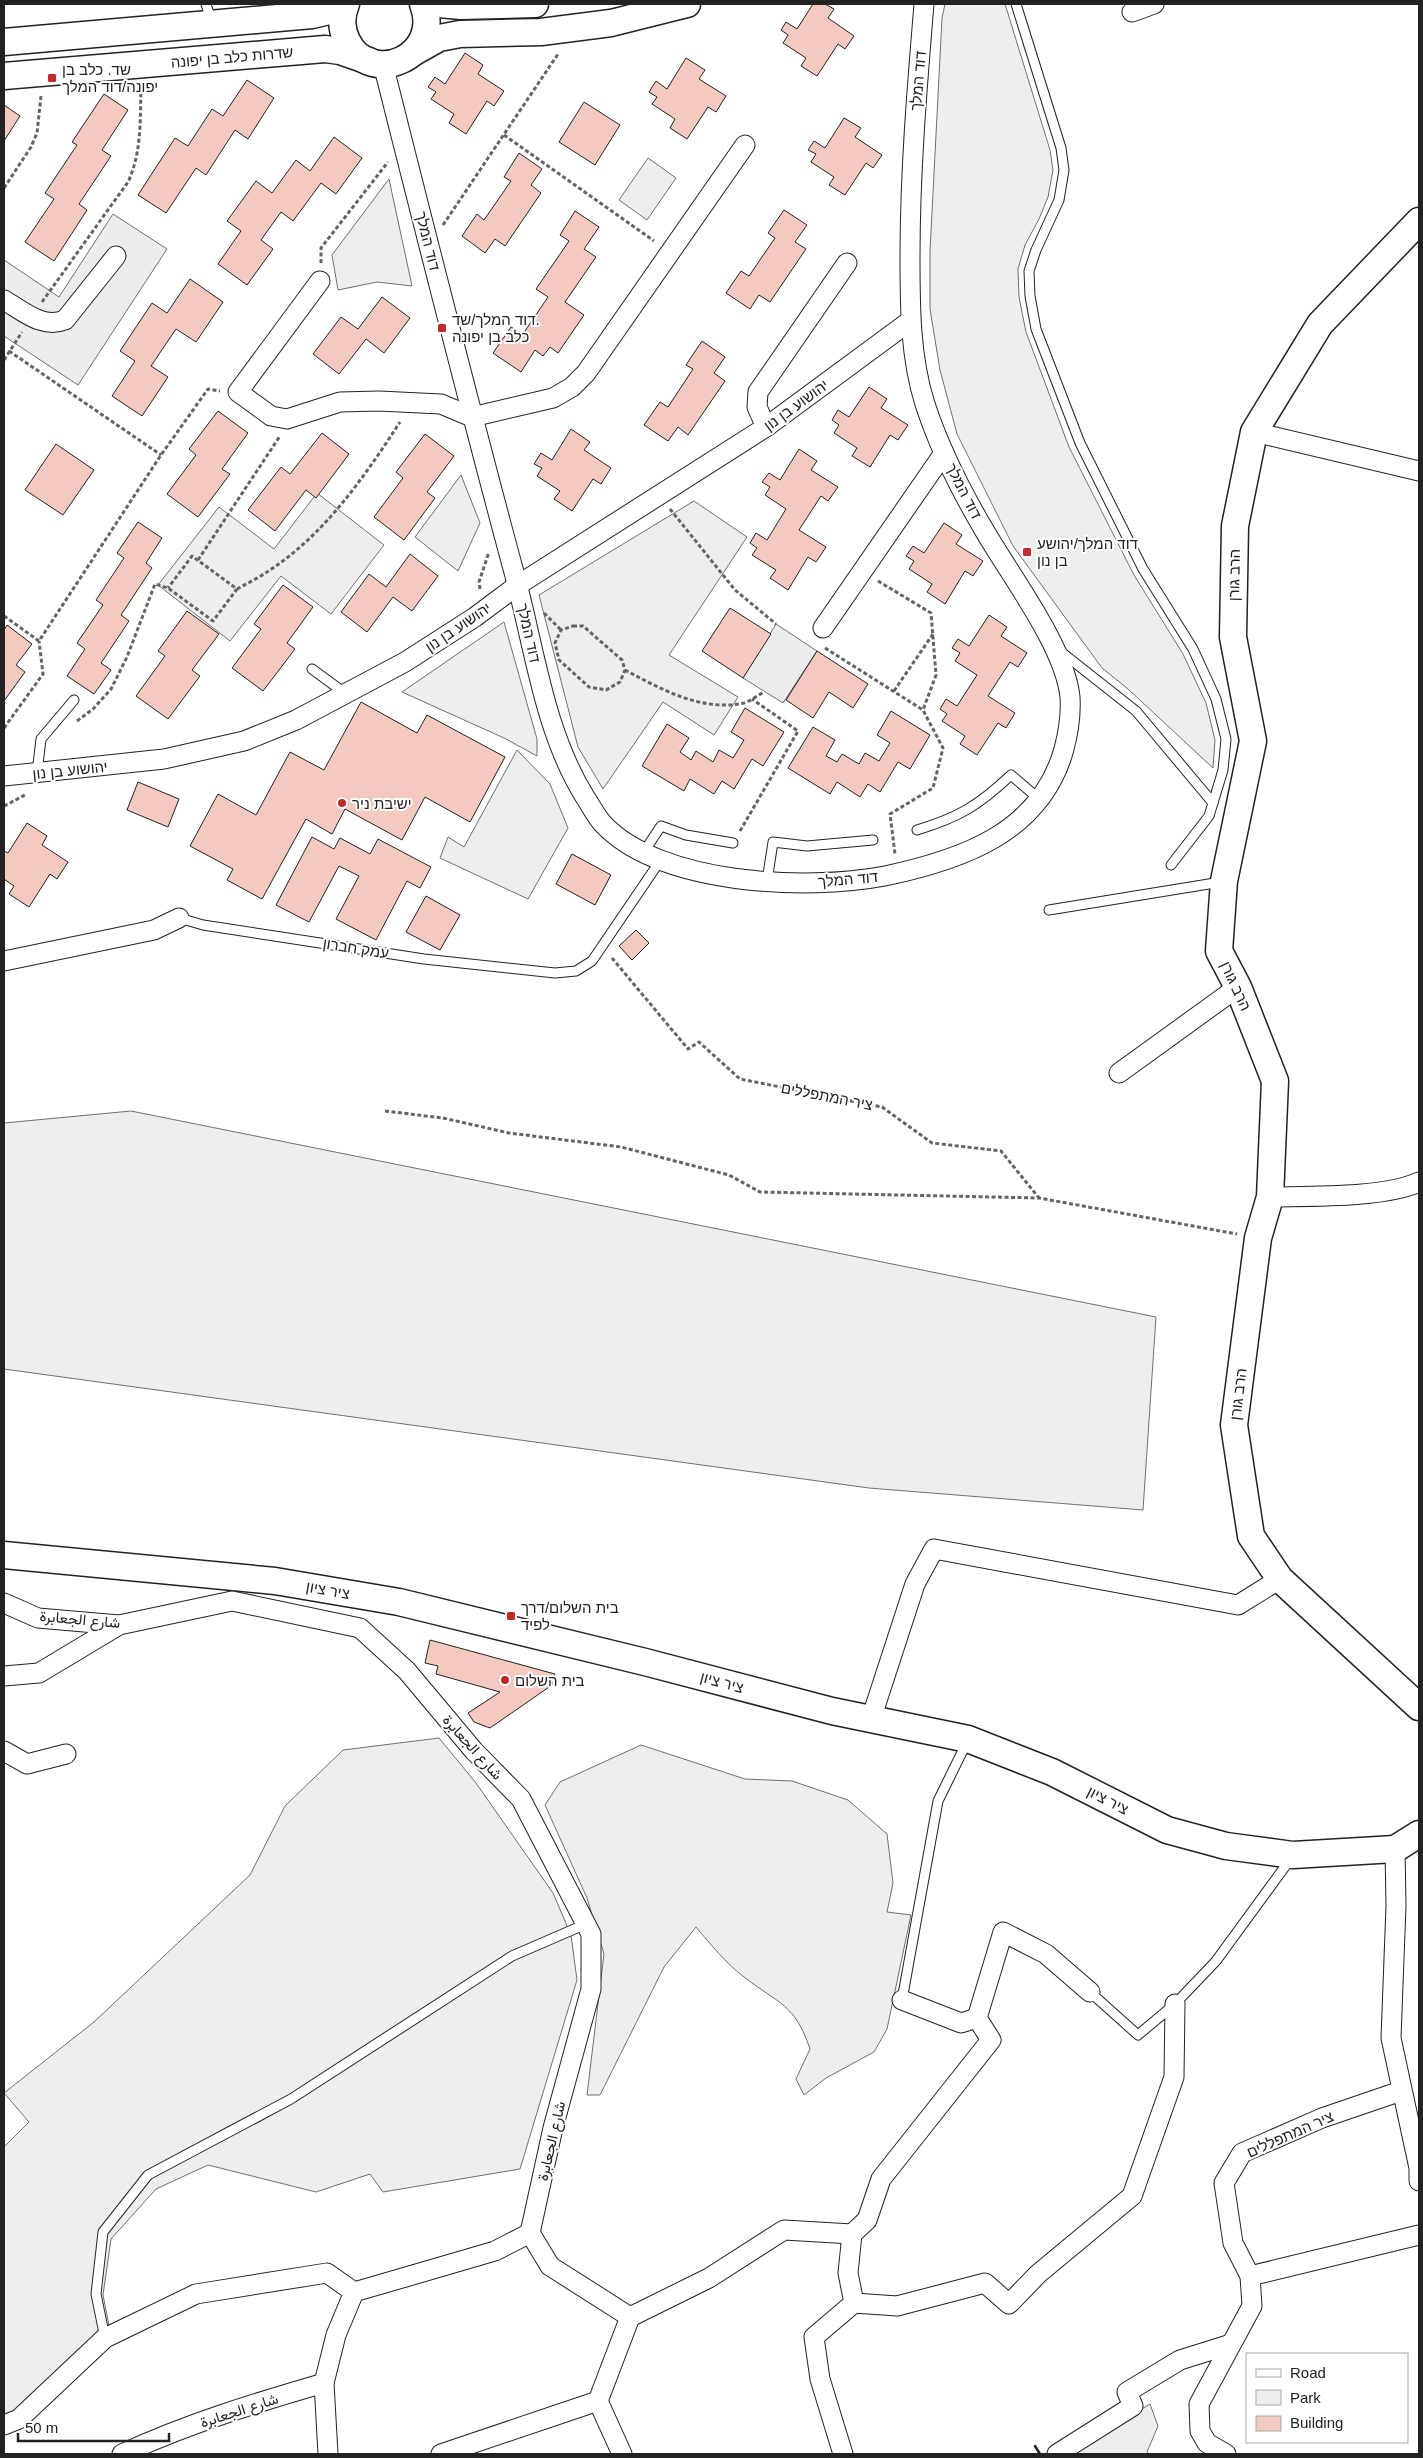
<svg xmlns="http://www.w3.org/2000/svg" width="1423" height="2458" font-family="Arial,Vazirmatn,Heebo,sans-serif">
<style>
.green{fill:#eee;stroke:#6f6f6f}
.parking{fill:#ededed;stroke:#6f6f6f}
.building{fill:#f3c9c0;stroke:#222}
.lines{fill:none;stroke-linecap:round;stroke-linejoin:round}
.lane-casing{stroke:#222;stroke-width:11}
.street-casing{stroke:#222;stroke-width:21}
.secondary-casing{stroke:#222;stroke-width:29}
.path{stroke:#646464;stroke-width:3;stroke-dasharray:4 2.5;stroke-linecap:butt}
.lane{stroke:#fff;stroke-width:9}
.street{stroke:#fff;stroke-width:19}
.secondary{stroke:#fff;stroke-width:26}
.wall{stroke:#222;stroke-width:2.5}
.poi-dot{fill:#c62828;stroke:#fff;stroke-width:2}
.labels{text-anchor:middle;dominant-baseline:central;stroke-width:4;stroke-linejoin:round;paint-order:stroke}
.street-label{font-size:15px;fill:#222;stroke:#fff}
.poi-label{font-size:15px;fill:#222;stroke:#fff;text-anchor:start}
</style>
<rect width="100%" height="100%" fill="#fff"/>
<g class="green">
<polygon points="945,4 1005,4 1050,150 1053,170 1048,197 1039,219 1025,245 1018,269 1019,297 1026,332 1069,447 1134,575 1183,654 1206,703 1215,740 1213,768 1128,689 1102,668 1013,546 957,434 940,370 930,309 930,251 942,18"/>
<polygon points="648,158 676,178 647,220 619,200"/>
<polygon points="389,179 412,286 377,282 338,290 332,255"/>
<polygon points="461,475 480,523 458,571 415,537"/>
<polygon points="317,493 384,545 331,614 281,576 230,641 158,585 219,507 274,549"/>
<polygon points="694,501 747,537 669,655 738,697 714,735 663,702 603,789 578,747 539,595"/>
<polygon points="504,622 537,739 537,756 504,738 402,692"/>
<polygon points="517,750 550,784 568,828 528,899 440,858 448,837 464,847"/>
<polygon points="131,1111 1156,1317 1143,1510 869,1488 4,1369 4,1123"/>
<polygon points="439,1738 476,1783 553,1893 571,1935 577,1980 520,2169 383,2192 370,2174 316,2192 208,2165 156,2189 111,2239 103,2295 109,2325 17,2415 4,2419 4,2147 29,2122 4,2093 94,2022 250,1875 285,1806 343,1750"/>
<path d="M641,1745L745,1779L792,1781L848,1800L887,1834L893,1883L887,1912L911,1915L887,2029L874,2052L826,2078L804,2095L796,2079L810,2049C795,2004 779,2004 744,1977C726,1963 711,1945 696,1927L664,1967L600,2095H587L604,1954L587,1898L545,1805L560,1782Z"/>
<polygon points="1150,2404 1158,2426 1147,2452 1149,2454 1066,2454"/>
</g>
<g class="parking">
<polygon points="113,214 167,249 78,385 4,336 4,260 59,297"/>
<polygon points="776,624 817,651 783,703 743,678"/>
</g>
<g class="building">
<polygon points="813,4 825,4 834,9 828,18 854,36 845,49 838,44 817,76 801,66 806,58 783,43 788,35 781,30 786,22 797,29"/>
<polygon points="465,53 483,65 478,74 504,91 494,106 487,101 466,134 449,123 454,114 431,99 436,92 428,87 435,77 445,84"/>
<polygon points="686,58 705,70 699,79 726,96 716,112 708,107 687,139 670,128 675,119 652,104 657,97 649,92 656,81 667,89"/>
<polygon points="247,80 274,98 248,139 235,130 206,175 196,168 166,213 138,195 175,138 188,146 212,109 223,116"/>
<polygon points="104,94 128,110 102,150 111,156 79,204 87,210 54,261 25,242 54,199 45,193 77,145 72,142"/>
<polygon points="584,102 620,125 595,165 559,142"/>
<polygon points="4,105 20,116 4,141"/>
<polygon points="844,118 861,128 855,137 882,155 873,168 866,163 845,195 829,185 834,177 811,162 816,154 808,150 814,141 825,148"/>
<polygon points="334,137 362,158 336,194 321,183 293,221 281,212 261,240 273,249 247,285 218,264 241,231 227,221 256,181 272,193 296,160 310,171"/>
<polygon points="519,153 542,169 531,185 541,193 505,246 495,239 485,253 462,236 477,214 484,220 511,181 504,177"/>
<polygon points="784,210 807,225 795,242 806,249 770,302 759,295 750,309 726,293 741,271 749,276 775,238 768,233"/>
<polygon points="575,211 599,227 584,249 596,257 565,302 584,315 558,353 550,347 543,356 535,350 521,372 493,353 511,327 523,334 548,297 536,289 569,241 560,235"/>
<polygon points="190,279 223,302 196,342 176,329 151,366 168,377 142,416 112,396 135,361 120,351 152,303 167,313"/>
<polygon points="382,297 410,318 384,353 366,339 339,374 313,354 341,317 358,329"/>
<polygon points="702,341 725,357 714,373 725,381 688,435 678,427 668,441 644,425 660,402 668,407 693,369 686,365"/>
<polygon points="869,387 887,399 881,408 908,425 898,440 890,435 870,467 852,456 857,448 834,433 839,425 832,420 838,410 849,417"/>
<polygon points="218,411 248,433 222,469 230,474 198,517 167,494 196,455 189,449"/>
<polygon points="571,429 590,442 584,450 611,468 601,484 593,479 572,511 554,499 560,491 537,476 542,468 534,464 541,453 552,460"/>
<polygon points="322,433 349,454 316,498 306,490 275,531 248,510 281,467 290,474"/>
<polygon points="425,434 454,456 427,492 435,498 404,540 374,517 403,478 396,472"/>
<polygon points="56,444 94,470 63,515 25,490"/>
<polygon points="799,449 817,461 811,470 838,487 828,501 821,496 799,530 826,547 816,562 808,557 788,590 770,578 776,570 752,555 757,548 750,543 756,533 767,540 786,509 765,495 770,487 762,482 769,473 780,480"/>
<polygon points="138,522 162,538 146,563 152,568 121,615 129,621 101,663 111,670 94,694 67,676 85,649 77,643 103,605 96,600 124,558 117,553"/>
<polygon points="944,523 962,535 956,544 983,561 973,576 965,571 945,604 927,592 932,584 909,569 914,561 906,556 913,546 924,553"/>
<polygon points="410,554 438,576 412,611 393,597 367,632 341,612 369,574 386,587"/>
<polygon points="283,585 313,607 287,643 295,649 263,691 232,668 261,629 254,624"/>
<polygon points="730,608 771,634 743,678 702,651"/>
<polygon points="187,611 219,634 192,670 200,676 168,719 136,696 165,656 158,651"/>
<polygon points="989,615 1007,627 1001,636 1027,653 1018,667 1010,662 988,696 1015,713 1006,728 998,723 977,755 960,744 965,736 942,721 947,714 940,709 946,699 957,706 977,675 955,661 960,653 952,648 958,639 969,646"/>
<polygon points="7,625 32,644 16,665 25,672 4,701 4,630"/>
<polygon points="817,651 868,684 853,708 829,692 813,718 786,700"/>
<polygon points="361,702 417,733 427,715 505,757 470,822 425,797 402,840 345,809 332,834 306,819 262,899 227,880 233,869 190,846 218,794 256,815 290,752 324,770"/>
<polygon points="745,708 784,732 763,766 752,759 734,789 722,781 714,794 690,779 684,791 642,766 667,724 689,738 680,752 691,760 696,751 713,762 719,750 733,758 744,740 731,732"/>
<polygon points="891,711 930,735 910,769 898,762 880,792 868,784 860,797 837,782 830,794 788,768 813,727 835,740 826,756 837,762 842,754 859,764 865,753 879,761 890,743 877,735"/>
<polygon points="138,782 179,799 168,827 127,810"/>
<polygon points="27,823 47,836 42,845 68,862 57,879 50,874 29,907 9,894 14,886 4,879 4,851 8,853"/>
<polygon points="312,837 334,849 340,838 370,854 378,839 431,867 420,888 407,881 376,940 336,919 359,876 339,866 309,922 276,905"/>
<polygon points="572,854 611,875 595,905 556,884"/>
<polygon points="426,896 460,915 440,950 406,932"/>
<polygon points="636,930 649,943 632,960 619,946"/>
<polygon points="430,1640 555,1674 552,1685 490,1728 474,1722 468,1713 500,1692 436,1674 438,1666 425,1663"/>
</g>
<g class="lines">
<defs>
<g id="lane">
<polyline points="206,4 211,20"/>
<polyline points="1016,4 1061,148 1064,170 1059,200 1036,250 1029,271 1030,296 1036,329 1080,443 1143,569 1193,649 1216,699 1226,739 1223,770 1209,816 1171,865"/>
<polyline points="1060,651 1136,711 1213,803"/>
<polyline points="312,669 346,694"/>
<polyline points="37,773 41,739 74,700"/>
<path d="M917,830C960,817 979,805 1011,775L1039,799"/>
<polyline points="643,853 661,826 686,835 733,843"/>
<polyline points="767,881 773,842 807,846 873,840"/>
<polyline points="1049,910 1221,882"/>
<polyline points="179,918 203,925 424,959 555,973 576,971 592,961 660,861"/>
<polyline points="1090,1992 1138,2035 1175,2004 1216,1961 1292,1857"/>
<polyline points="902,2000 938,1801 967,1742"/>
<polyline points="105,2338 96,2294 103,2232 148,2175 291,2099 512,1956 586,1924"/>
</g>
<g id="street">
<polyline points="1132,12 1154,4"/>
<path d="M383,64C426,235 469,406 515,576C535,650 544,731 585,797C591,806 596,816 603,824C661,885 806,891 885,876C961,860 1041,833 1064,749C1068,734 1071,713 1070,697C1065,646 1009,574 983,528C960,489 939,447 925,404C910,357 910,306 910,257C910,172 917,88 924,4"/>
<polyline points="320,281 238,392 271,416 287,419 340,402 379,401 441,404 472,417 553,398 572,387 586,373 745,145"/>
<path d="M4,300C23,311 42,329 65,320L116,256"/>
<polyline points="766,427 757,407 758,392 847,263"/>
<polyline points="1254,432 1419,471"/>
<polyline points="823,628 944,453"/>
<polyline points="4,776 164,759 244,741 296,720 405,662 475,617 518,585 766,427 910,321"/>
<polyline points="4,961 154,930 179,918"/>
<polyline points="1119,1073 1238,987"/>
<path d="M1270,1197C1310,1196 1384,1198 1419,1182"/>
<polyline points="4,1603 38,1618 119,1625 232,1601 360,1628 407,1671 474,1751 521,1799 591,1934 591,1989 553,2128 530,2233"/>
<polyline points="4,1676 39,1673 119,1625"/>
<polyline points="871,1719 915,1584 934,1549 1238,1605 1280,1579"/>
<polyline points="4,1751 27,1764 66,1754"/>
<polyline points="1395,1849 1396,1906 1391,2038 1419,2168 1419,2181"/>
<polyline points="902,2000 961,2023 977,2018"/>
<polyline points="530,2233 550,2266 630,2317 598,2401 622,2454"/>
<polyline points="1250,2276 1419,2235"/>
<polyline points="354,2292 495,2251 530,2233"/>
<polyline points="854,2303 897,2306 985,2283 1009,2304 1038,2274 1132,2196 1174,2077 1175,2004"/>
<polyline points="630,2317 709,2278 784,2230 852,2234 867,2220 881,2179 991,2040 977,2018 1003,1932 1046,1954 1090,1992"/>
<polyline points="324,2383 328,2454"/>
<polyline points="4,2425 19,2419 105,2338 196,2294 327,2273 354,2292"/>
<path d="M122,2454C187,2424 255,2403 324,2383L336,2335L354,2292"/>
<polyline points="441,2454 598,2401"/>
<polyline points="843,2454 820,2379 814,2337 854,2303 848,2273 852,2234"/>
<polyline points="1057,2454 1133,2406 1127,2392 1180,2360 1231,2344"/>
<polyline points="1226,2454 1207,2443 1200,2431 1199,2404 1252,2306 1250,2276 1233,2243 1224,2183 1242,2153 1322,2118 1401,2091"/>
</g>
<g id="secondary">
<path d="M346,4C341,16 341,29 347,41C371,89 443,56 423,4"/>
<polyline points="439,4 461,6 535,4"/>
<polyline points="4,42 312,15 329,11 340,4"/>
<polyline points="414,52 439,38 460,34 541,32 611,23 687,4"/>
<polyline points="4,76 325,49 340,51 369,61"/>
<polyline points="1419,221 1320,324 1254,432 1235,526 1233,637 1253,741 1224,881 1219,951 1238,987 1275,1081 1270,1197 1258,1238 1234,1425 1251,1536 1280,1579 1419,1707"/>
<polyline points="4,1555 275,1581 399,1602 645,1662 832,1711 968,1739 1052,1772 1167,1830 1226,1846 1293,1855 1395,1849 1419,1834"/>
</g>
</defs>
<use href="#lane" class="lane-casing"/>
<use href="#street" class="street-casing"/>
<use href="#secondary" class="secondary-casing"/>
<g class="path">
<polyline points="504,135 654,241"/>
<polyline points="4,188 31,147 37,133 41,96"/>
<polyline points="443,225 558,54"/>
<polyline points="321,263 321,248 388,162"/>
<path d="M42,302L128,182C142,152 140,119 141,87"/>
<polyline points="9,351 161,455"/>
<polyline points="4,360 22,332"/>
<polyline points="670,509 735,590 776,624"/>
<polyline points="198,560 280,436"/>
<polyline points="878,581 931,613 936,675 923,710 943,748 933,788 890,814 895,854"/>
<path d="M237,589C248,583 260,577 270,570C325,534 365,476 400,422"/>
<polyline points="480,589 479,582 489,552"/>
<polyline points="544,613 561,630"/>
<polyline points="4,616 39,641 161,455 208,389 220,391"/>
<polygon points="573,626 583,626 622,660 625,670 620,682 606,690 589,687 559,660 555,643 561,630"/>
<polyline points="825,648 923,710"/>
<path d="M625,670C661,689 701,712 744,703C751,701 758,695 764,692"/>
<polyline points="894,691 933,634"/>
<polyline points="77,721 93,709 111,689 127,657 155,584 168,588 213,621 237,589 192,556 168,588"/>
<polyline points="4,728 43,674 39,641"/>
<polyline points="4,806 25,795"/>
<polyline points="740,831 798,731 752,699"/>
<polyline points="612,958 688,1049 699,1042 740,1079 882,1107 932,1143 1001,1151 1039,1198"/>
<polyline points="385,1111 443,1118 509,1133 621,1147 729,1175 760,1192 1039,1198 1237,1234"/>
</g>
<use href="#lane" class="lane"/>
<use href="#street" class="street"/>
<use href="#secondary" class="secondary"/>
<polyline class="wall" points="1035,2446 1040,2454"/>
</g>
<g class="poi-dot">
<rect x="47" y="73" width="10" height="10" rx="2.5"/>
<rect x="437" y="323" width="10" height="10" rx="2.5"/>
<rect x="1022" y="547" width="10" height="10" rx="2.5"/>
<circle cx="342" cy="803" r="5"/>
<rect x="506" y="1611" width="10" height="10" rx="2.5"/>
<circle cx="505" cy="1680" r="5"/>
</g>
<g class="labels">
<g class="street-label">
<text transform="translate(232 57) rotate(-5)">שדרות כלב בן יפונה</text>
<text transform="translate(918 81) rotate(-85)">דוד המלך</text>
<text transform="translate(428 241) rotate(76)">דוד המלך</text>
<text transform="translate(796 405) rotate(-36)">יהושוע בן נון</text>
<text transform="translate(964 491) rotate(63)">דוד המלך</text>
<text transform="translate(1234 575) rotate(-89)">הרב גורן</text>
<text transform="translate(458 627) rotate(-34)">יהושוע בן נון</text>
<text transform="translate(529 633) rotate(77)">דוד המלך</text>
<text transform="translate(70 770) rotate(-6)">יהושוע בן נון</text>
<text transform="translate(848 879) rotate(-5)">דוד המלך</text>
<text transform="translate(356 948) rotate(9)">עמק חברון</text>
<text transform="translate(1236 986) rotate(65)">הרב גורן</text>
<text transform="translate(827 1096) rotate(11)">ציר המתפללים</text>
<text transform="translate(1238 1394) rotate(-83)">הרב גורן</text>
<text transform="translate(328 1590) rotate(10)">ציר ציון</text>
<text transform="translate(80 1619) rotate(5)">شارع الجعابرة</text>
<text transform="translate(722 1682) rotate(15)">ציר ציון</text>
<text transform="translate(473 1747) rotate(48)">شارع الجعابرة</text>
<text transform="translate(1108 1800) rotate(27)">ציר ציון</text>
<text transform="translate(1290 2134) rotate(-24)">ציר המתפללים</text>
<text transform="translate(551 2141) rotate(-77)">شارع الجعابرة</text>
<text transform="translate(239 2410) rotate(-18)">شارع الجعابرة</text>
</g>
<g class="poi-label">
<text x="62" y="69">שד. כלב בן<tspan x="62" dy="17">יפונה/דוד המלך</tspan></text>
<text x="452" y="319">דוד המלך/שד.<tspan x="452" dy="17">כלב בן יפונה</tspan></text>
<text x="1037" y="543">דוד המלך/יהושע<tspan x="1037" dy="17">בן נון</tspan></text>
<text x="352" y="803">ישיבת ניר</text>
<text x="521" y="1607">בית השלום/דרך<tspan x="521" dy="17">לפיד</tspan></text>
<text x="515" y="1680">בית השלום</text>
</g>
</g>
<rect width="1423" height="2458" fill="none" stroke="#222222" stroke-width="10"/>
<rect x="1246" y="2353" width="162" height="90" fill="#ffffff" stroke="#a7a7a7"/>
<rect x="1256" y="2369" width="25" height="8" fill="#ffffff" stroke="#a7a7a7"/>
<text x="1290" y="2378" font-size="15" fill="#222222">Road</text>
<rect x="1256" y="2390" width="25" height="15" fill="#eeeeee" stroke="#a7a7a7"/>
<text x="1290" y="2403" font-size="15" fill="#222222">Park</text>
<rect x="1256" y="2416" width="25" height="15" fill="#f3c9c0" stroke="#a7a7a7"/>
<text x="1290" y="2428" font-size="15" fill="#222222">Building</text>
<path d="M18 2433v8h151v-8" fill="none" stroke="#222222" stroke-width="2.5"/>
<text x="25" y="2433" font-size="15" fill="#222222" stroke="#ffffff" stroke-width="4" paint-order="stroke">50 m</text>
</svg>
